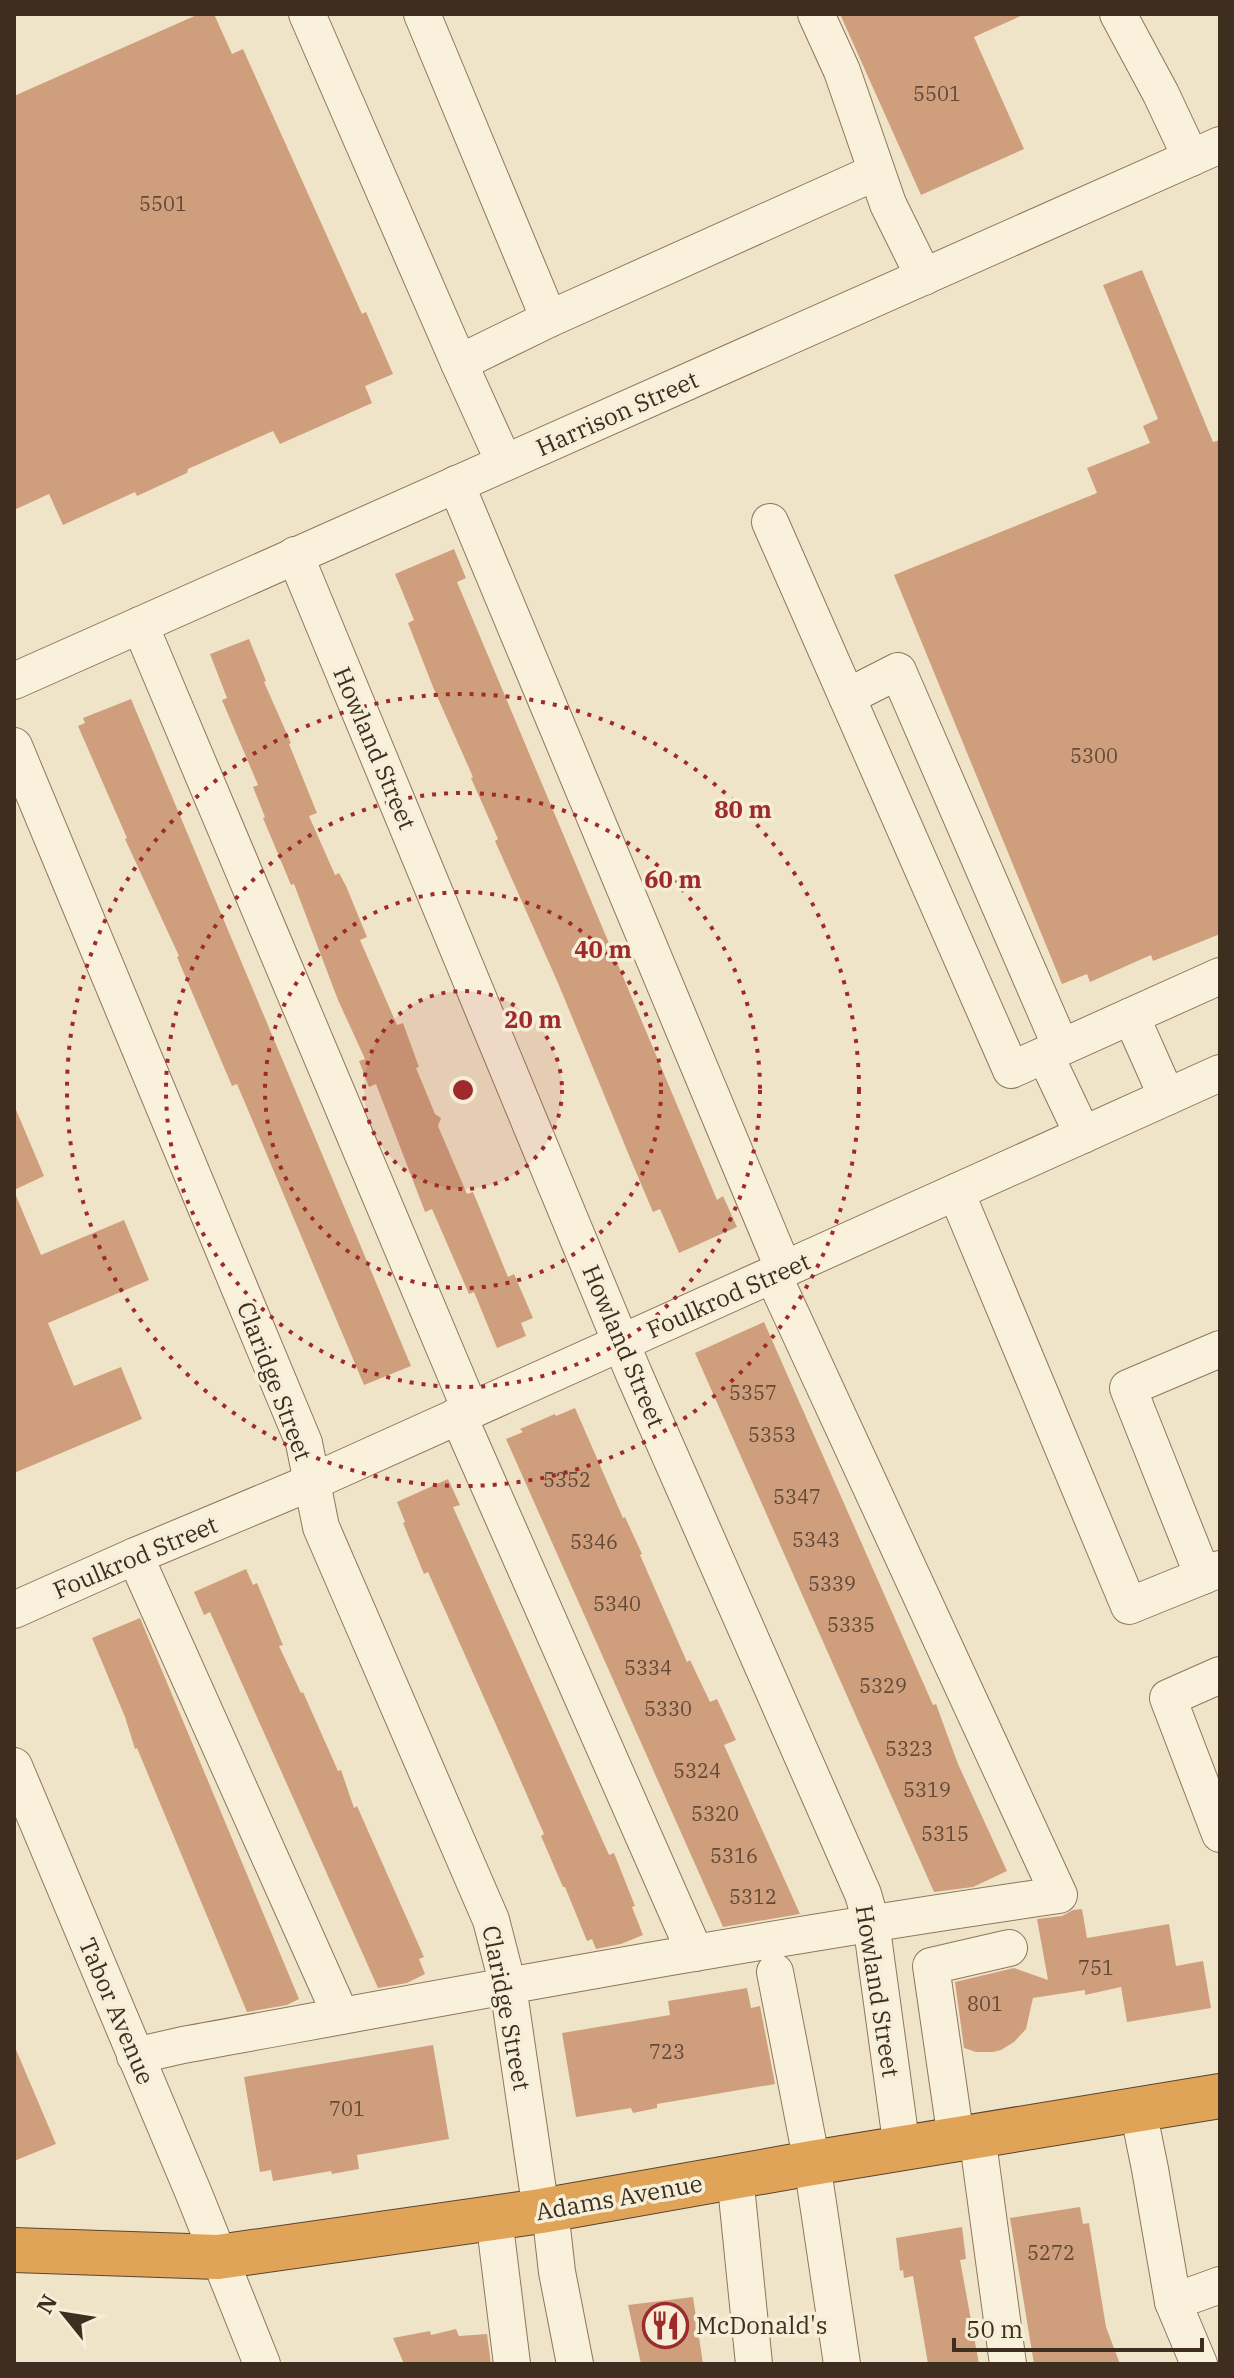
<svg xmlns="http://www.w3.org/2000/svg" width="1234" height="2378" font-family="'IBM Plex Serif',serif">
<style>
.building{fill:#cf9f7d}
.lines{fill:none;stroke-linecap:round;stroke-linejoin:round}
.minor-casing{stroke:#8d765c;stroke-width:38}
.highway-casing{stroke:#5b4430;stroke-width:46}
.minor{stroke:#faf1dc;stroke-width:36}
.highway{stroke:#e0a458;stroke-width:44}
.ring{fill:none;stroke:#9e2a2b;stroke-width:4;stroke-dasharray:4 8}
.labels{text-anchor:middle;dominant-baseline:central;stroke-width:7;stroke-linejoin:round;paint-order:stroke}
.number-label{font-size:20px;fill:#624a37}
.street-label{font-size:24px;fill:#3d2e20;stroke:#f7eed8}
.poi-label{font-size:24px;fill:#3d2e20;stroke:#f7eed8;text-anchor:start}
.centre{fill:#9e2a2b;stroke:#f7eed8;stroke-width:4}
.ring-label{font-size:24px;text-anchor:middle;font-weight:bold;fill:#9e2a2b;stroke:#f7eed8;stroke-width:7;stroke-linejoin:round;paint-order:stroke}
</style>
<rect width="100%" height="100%" fill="#f0e4c8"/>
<g class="building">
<polygon points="199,14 214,14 232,54 243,49 362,314 366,312 393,374 365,386 372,403 280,444 273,431 188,469 187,473 137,496 135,492 63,525 49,494 14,510 14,96"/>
<polygon points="840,14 1025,14 974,37 1024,149 921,195"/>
<polygon points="1142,270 1213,442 1220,440 1220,934 1153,961 1151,955 1090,982 1087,974 1062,984 894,575 1097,493 1087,468 1150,443 1143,426 1158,419 1103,285"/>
<polygon points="454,549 466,578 457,582 468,608 717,1200 723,1196 737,1227 679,1253 660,1209 653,1212 633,1165 558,983 495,841 498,839 471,778 473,777 433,687 408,623 414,620 395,574"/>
<polygon points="249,639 266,681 264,682 291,743 289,744 317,813 309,816 335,875 339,873 346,886 367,937 360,940 397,1025 403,1023 419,1067 416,1068 435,1114 441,1118 438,1126 467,1194 473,1192 508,1277 514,1274 533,1318 521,1323 526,1336 497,1348 474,1292 469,1294 432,1209 425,1212 376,1084 369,1087 359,1061 365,1059 338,1000 294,884 291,885 263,818 265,817 253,787 258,785 222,700 227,698 210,654"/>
<polygon points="131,699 411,1366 364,1385 237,1084 232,1086 177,957 179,956 125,839 127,838 78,726 85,723 83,718"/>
<polygon points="14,1105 44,1176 14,1190"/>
<polygon points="14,1191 41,1255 124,1220 149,1280 48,1323 74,1386 121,1367 142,1419 14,1473"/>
<polygon points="764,1322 933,1705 936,1704 958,1764 1007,1871 973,1887 934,1892 695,1353"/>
<polygon points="575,1408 623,1518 625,1517 642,1554 640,1555 687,1662 690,1660 710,1702 717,1699 736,1740 724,1745 800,1914 723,1927 506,1439 523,1432 520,1429 555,1414 556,1416"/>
<polygon points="448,1479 460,1505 453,1507 609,1855 614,1853 635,1906 632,1907 643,1935 621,1944 596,1949 592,1939 587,1941 565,1887 563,1887 541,1836 544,1834 505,1745 428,1572 424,1574 403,1523 405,1522 397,1502"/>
<polygon points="246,1569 253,1585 257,1583 283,1645 279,1646 301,1693 303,1692 338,1771 341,1770 354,1808 357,1806 420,1948 424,1957 419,1959 425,1974 407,1983 378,1988 210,1612 204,1615 194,1592"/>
<polygon points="140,1618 299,1999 287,2005 247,2012 137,1748 135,1749 125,1717 92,1638"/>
<polygon points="1082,1909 1087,1938 1169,1924 1176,1966 1203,1961 1211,2008 1127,2022 1121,1987 1085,1995 1085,1990 1033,1998 1026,2029 1014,2042 1001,2050 993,2052 976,2052 964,2048 955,1982 1014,1968 1048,1980 1037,1919 1062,1916 1073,1910"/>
<polygon points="747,1988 751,2008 760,2006 775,2084 657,2104 657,2108 633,2113 631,2108 576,2117 562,2033 670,2015 668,2001"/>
<polygon points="14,2045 56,2144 14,2161"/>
<polygon points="433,2045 449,2139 357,2155 359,2169 332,2174 331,2171 273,2181 271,2170 260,2172 244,2077"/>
<polygon points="1080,2207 1083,2224 1089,2223 1106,2327 1120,2364 1034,2364 1010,2218"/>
<polygon points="962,2227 966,2259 960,2260 979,2364 928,2364 913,2276 904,2278 903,2270 900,2271 896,2238"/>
<polygon points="693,2297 703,2364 641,2364 628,2305"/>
<polygon points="456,2329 459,2336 487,2334 491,2364 404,2364 393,2338 430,2331 431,2335"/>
</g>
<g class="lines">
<defs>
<g id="minor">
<polyline points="307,14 459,363"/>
<polyline points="422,14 549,319"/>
<polyline points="816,14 842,71 888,204 924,277"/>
<polyline points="1118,14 1161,94 1191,158"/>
<polyline points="504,462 459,363 549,319 876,172"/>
<polyline points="456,484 784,1270"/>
<polyline points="770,522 1011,1070 1220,976"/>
<polyline points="295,555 634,1374 863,1894 871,1922 902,2149"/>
<polyline points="140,625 470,1409"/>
<polyline points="14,681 1220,145"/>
<polyline points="847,697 898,671 1061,1047"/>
<polyline points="14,746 304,1443 321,1527 491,1920 508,1986 541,2211"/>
<polyline points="1131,1016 1167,1097"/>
<polyline points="1045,1055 1083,1135"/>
<polyline points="956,1192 1129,1606 1220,1569"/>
<polyline points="458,1415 695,1953"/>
<polyline points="135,1556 341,2016"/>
<polyline points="1203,1576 1128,1388 1220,1349"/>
<polyline points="14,1610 135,1556 312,1482 1220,1073"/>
<polyline points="1220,1675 1168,1698 1220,1834"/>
<polyline points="14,1766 194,2194 262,2364"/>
<polyline points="775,1972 812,2163 842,2364"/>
<path d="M135,2056L183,2045C474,1992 766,1937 1059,1895L773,1275"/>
<polyline points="1138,2110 1150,2169 1173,2302 1199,2364"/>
<polyline points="977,2135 1008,2364"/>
<polyline points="956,2139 931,1966 1009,1948"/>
<polyline points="735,2176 754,2364"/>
<polyline points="550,2210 557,2272 575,2364"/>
<polyline points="494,2218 512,2364"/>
<polyline points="1173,2302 1220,2285"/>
</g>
<polyline id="highway" points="14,2250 218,2257 541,2211 812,2163 1220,2096"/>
</defs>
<use href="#minor" class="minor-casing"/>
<use href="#highway" class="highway-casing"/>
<use href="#minor" class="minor"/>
<use href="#highway" class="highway"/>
</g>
<circle cx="463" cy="1090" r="99" fill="#9e2a2b" fill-opacity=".12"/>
<g class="ring">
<circle cx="463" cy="1090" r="99"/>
<circle cx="463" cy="1090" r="198"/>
<circle cx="463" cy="1090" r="297"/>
<circle cx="463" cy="1090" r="396"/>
</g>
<defs>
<symbol id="restaurant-ring" viewBox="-11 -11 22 22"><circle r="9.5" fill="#f7eed8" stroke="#9e2a2b" stroke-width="1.5"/><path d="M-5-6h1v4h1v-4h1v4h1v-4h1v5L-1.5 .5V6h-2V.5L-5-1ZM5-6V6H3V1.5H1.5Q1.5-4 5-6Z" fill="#9e2a2b"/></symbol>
</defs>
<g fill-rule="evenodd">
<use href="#restaurant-ring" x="640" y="2300" width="51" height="51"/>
</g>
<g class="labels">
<g class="number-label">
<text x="937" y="93">5501</text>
<text x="163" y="203">5501</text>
<text x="1094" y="755">5300</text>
<text x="753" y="1392">5357</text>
<text x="772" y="1434">5353</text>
<text x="567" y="1479">5352</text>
<text x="797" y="1496">5347</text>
<text x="816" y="1539">5343</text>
<text x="594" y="1541">5346</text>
<text x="832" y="1583">5339</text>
<text x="617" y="1603">5340</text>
<text x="851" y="1624">5335</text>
<text x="648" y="1667">5334</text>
<text x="883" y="1685">5329</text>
<text x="668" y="1708">5330</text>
<text x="909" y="1748">5323</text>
<text x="697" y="1770">5324</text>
<text x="927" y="1789">5319</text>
<text x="715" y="1813">5320</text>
<text x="945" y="1833">5315</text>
<text x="734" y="1855">5316</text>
<text x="753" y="1896">5312</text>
<text x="1096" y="1967">751</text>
<text x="985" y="2003">801</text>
<text x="667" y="2051">723</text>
<text x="347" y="2108">701</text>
<text x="1051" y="2252">5272</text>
</g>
<g class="street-label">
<text transform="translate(617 413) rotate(-24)">Harrison Street</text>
<text transform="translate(375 748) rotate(67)">Howland Street</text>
<text transform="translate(728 1295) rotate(-24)">Foulkrod Street</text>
<text transform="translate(624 1346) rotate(67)">Howland Street</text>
<text transform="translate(275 1381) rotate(69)">Claridge Street</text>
<text transform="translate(135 1557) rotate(-23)">Foulkrod Street</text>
<text transform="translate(878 1991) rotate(81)">Howland Street</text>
<text transform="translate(507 2008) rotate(79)">Claridge Street</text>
<text transform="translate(117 2011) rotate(67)">Tabor Avenue</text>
<text transform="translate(619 2197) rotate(-10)">Adams Avenue</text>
</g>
<g class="poi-label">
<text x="696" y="2325">McDonald's</text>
</g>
</g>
<circle cx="463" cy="1090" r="12" class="centre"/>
<g class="ring-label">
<text x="743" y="818">80 m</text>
<text x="673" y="888">60 m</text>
<text x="603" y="958">40 m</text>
<text x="533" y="1028">20 m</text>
</g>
<rect width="1234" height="2378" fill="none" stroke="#3d2e20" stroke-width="32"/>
<g transform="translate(64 2314) rotate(300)" stroke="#f7eed8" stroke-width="6" paint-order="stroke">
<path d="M0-6L14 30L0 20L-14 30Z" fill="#3d2e20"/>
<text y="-12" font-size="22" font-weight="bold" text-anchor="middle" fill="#3d2e20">N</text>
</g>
<path d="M954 2338v12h248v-12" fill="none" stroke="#3d2e20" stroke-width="4"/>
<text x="966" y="2338" font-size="24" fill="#3d2e20" stroke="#f7eed8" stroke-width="6" paint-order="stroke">50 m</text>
</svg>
